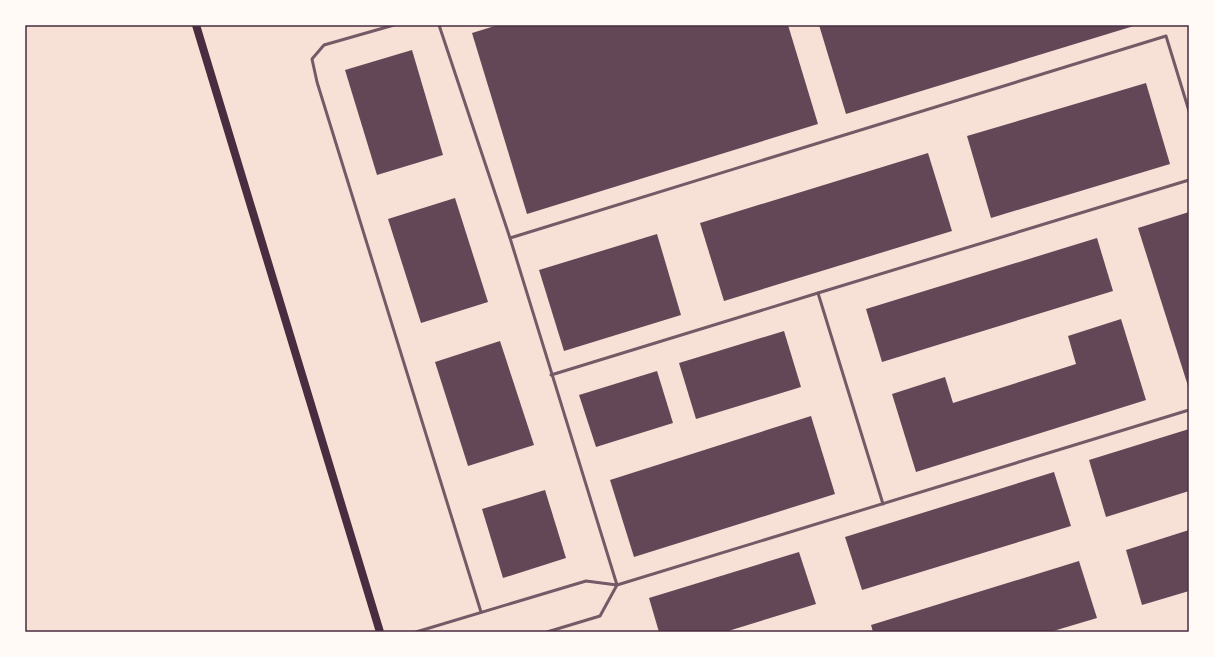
<svg xmlns="http://www.w3.org/2000/svg" width="1214" height="657" font-family="'Roboto Condensed',sans-serif">
<style>
.building{fill:#644757}
.lines{fill:none;stroke-linecap:round;stroke-linejoin:round}
.service{stroke:#755966;stroke-width:3}
.secondary{stroke:#4a2c40;stroke-width:8}
.neatline{fill:none;stroke:#4a2c40;stroke-width:1.5}
</style>
<rect width="100%" height="100%" fill="#f7e1d7"/>
<g class="building">
<polygon points="498,25 788,25 818,124 527,214 472,33"/>
<polygon points="819,25 1137,25 846,114"/>
<polygon points="412,50 443,155 377,175 345,70"/>
<polygon points="1146,83 1170,164 991,218 967,136"/>
<polygon points="928,153 952,231 724,301 700,223"/>
<polygon points="455,198 488,302 421,323 388,219"/>
<polygon points="1189,212 1189,386 1188,386 1138,228"/>
<polygon points="657,234 681,315 564,351 539,270"/>
<polygon points="1097,238 1113,291 882,362 866,309"/>
<polygon points="1121,319 1146,400 916,472 892,394 945,377 953,403 1076,364 1068,336"/>
<polygon points="784,331 801,387 696,419 679,363"/>
<polygon points="500,341 534,445 468,466 435,362"/>
<polygon points="657,371 673,423 596,447 579,395"/>
<polygon points="811,416 835,494 634,557 610,480"/>
<polygon points="1189,429 1189,491 1106,517 1089,460"/>
<polygon points="1054,472 1071,526 862,590 845,537"/>
<polygon points="545,490 566,558 503,578 482,509"/>
<polygon points="1189,530 1189,591 1142,605 1126,550"/>
<polygon points="799,552 816,604 725,632 659,632 649,598"/>
<polygon points="1079,561 1097,618 1050,632 873,632 871,625"/>
</g>
<g class="lines">
<g class="service">
<polyline points="394,25 324,45 312,59 317,82 481,612"/>
<polyline points="439,25 510,238 617,585 1189,410"/>
<polyline points="510,238 1166,36 1189,111"/>
<polyline points="818,293 883,504"/>
<polyline points="551,375 818,293 1189,180"/>
<polyline points="416,632 586,581 617,585 600,616 547,632"/>
</g>
<polyline class="secondary" points="196,25 380,632"/>
</g>
<rect width="1214" height="657" fill="none" stroke="#fffaf5" stroke-width="52"/>
<rect x="26" y="26" width="1162" height="605" class="neatline"/>
</svg>
